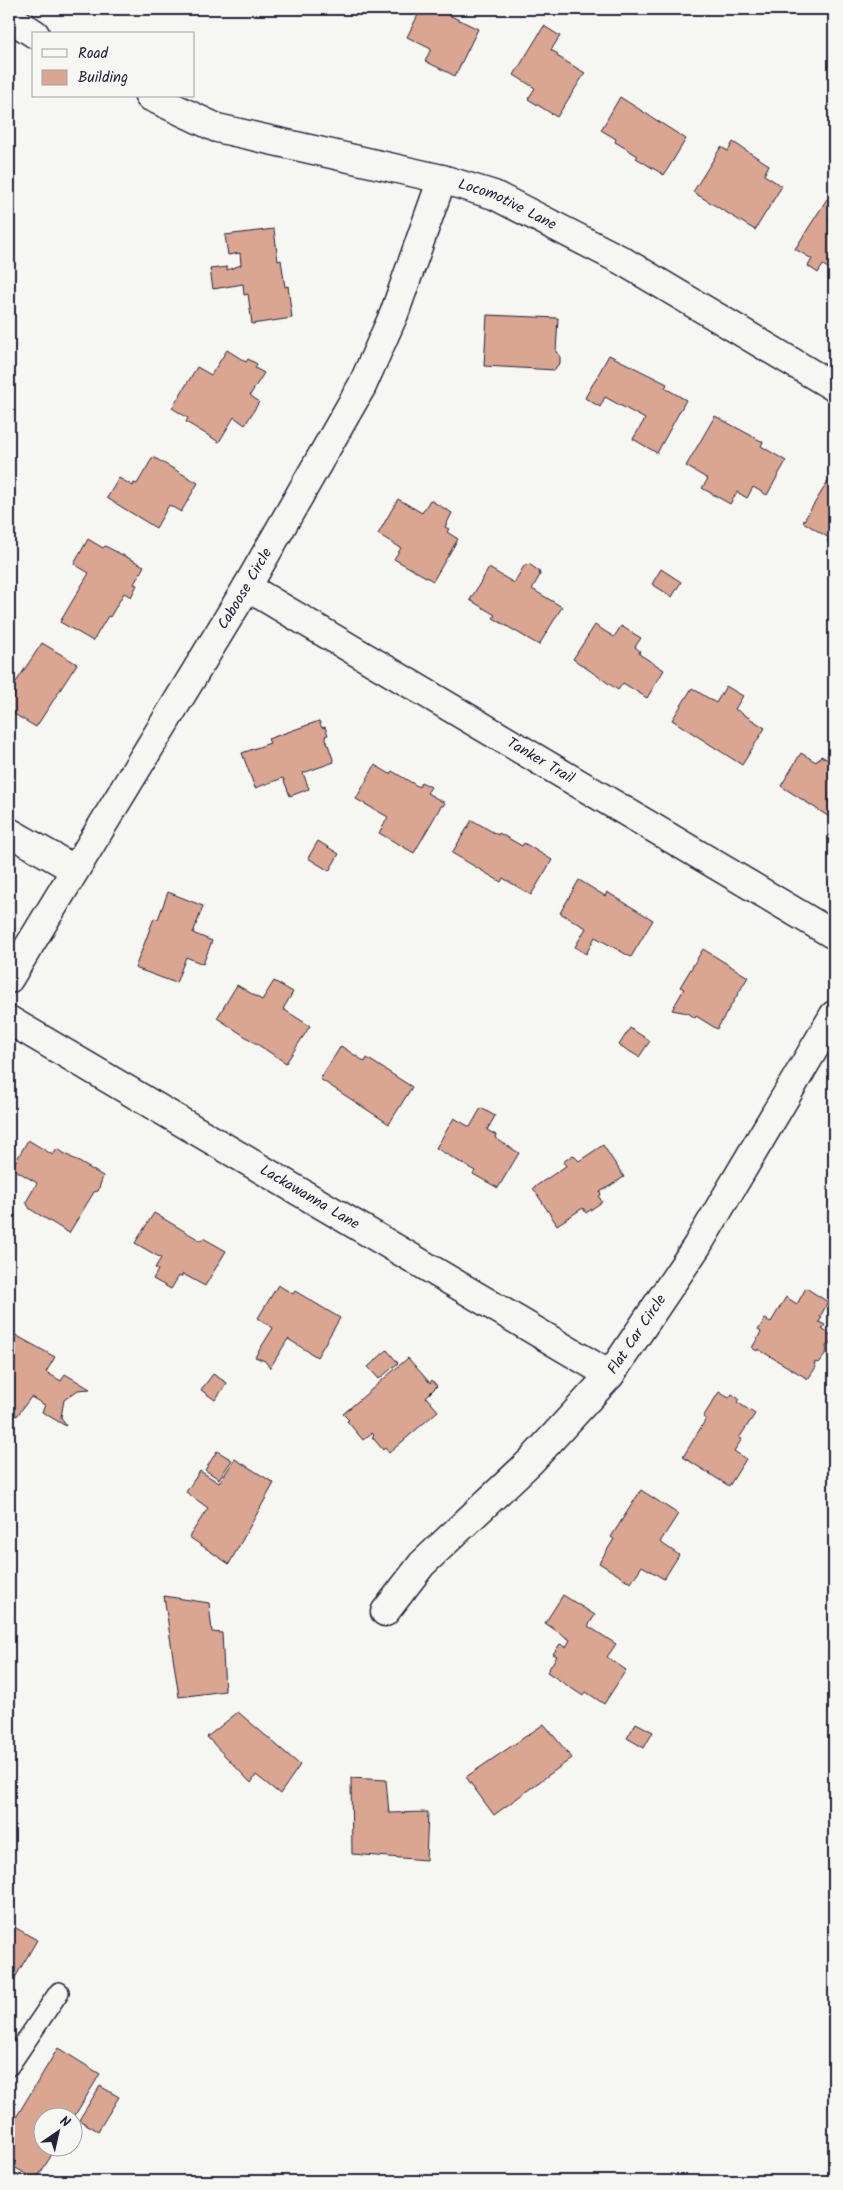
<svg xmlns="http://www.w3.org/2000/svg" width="843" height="2190" font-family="Kalam,sans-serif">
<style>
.building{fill:#daa591;stroke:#22223b}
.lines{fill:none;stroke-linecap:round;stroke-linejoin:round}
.service-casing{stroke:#22223b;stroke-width:22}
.minor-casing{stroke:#22223b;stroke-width:31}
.service{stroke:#f6f6f2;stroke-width:19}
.minor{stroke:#f6f6f2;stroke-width:28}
.labels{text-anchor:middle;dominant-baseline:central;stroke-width:4.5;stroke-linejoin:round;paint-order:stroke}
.street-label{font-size:15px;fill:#22223b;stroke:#f6f6f2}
</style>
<rect width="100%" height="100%" fill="#f6f6f2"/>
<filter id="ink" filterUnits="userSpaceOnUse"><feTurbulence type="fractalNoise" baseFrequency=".02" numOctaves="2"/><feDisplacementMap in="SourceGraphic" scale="10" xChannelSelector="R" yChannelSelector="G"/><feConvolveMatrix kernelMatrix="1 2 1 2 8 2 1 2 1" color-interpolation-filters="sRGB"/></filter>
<g filter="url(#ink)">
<g class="building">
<polygon points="421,9 448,9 447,10 451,12 449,15 478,29 455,76 425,61 431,49 407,37"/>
<polygon points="544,26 560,36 551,50 558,54 557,56 585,73 557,117 528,99 535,88 514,75"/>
<polygon points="620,97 686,139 664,175 636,158 638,156 615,142 616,139 601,130"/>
<polygon points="733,142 769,165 764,175 782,186 755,230 693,192 721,147 728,151"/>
<polygon points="827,199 834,203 834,219 831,217 828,221 834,225 834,272 823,265 818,273 808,266 812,259 795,249"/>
<polygon points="274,229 278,261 281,260 285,287 288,286 292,318 252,324 248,294 244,295 243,284 213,289 210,269 227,267 227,270 241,265 240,253 228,255 225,235"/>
<polygon points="487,315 558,318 556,352 560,355 560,363 556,367 555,370 484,366"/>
<polygon points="227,350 246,362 248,359 257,364 255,368 264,373 250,395 259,402 245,425 234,417 219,442 186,422 188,418 172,408 197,367 211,375"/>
<polygon points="609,355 667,384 665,388 686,400 657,453 633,439 645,419 605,397 600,407 585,398"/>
<polygon points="715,416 763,442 761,446 786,461 767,495 753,487 747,498 737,492 730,504 702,488 708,479 686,466"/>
<polygon points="153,457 198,483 181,512 169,505 156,528 107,498 119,478 133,486 134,483 137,484"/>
<polygon points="830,478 834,481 834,545 827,541 829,538 803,522"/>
<polygon points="398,499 422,513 430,500 452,513 445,527 449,529 447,532 458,539 433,581 394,559 401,548 378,534"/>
<polygon points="88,539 103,548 105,546 144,566 134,584 137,585 131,597 124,593 110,617 108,616 93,641 60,622 89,573 74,564"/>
<polygon points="529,564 539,571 540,575 532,589 562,607 539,645 493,618 495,615 470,600 489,568 514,583 524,566"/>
<polygon points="661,569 681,582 672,597 652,584"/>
<polygon points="595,625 614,637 621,626 641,638 635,647 640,651 639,654 664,670 647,698 623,683 618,690 573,659"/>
<polygon points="42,643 77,664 36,727 9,711 9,704 15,694 10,691"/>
<polygon points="726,686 743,696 735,709 765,728 742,765 672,720 692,688 716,703"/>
<polygon points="319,721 322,728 325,727 328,735 325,736 334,762 303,773 309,789 290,796 283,778 255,788 242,753 270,743 268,739"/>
<polygon points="834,745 834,820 781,786 801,753 816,762 821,756 830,761 831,759 827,756"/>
<polygon points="375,765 390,774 392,771 419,787 421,782 431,787 427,793 445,803 443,806 441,806 414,853 379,833 388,817 356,799"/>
<polygon points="472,820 498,835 499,833 522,846 524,843 552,860 531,895 503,878 501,882 452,853"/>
<polygon points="318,841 339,854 329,871 308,858"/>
<polygon points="579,880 605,896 607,892 653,920 631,957 595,937 586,954 575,947 586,928 560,913"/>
<polygon points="168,892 203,906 193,933 212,941 203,964 186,957 176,983 135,968 154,918 158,919"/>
<polygon points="703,949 748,977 717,1029 696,1016 695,1018 688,1013 672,1010 684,989 680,987"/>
<polygon points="274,981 293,992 283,1009 310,1026 286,1063 217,1018 237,985 262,1000"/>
<polygon points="630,1028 650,1041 639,1057 619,1045"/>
<polygon points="341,1046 365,1062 367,1058 412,1087 389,1124 320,1079"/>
<polygon points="481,1108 495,1116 487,1130 496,1135 495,1138 519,1153 498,1188 473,1174 475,1171 436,1148 454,1118 470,1127"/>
<polygon points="28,1140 53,1155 57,1149 103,1176 98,1191 94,1192 69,1233 30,1209 26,1202 37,1183 12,1168"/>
<polygon points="603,1145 624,1177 600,1192 601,1195 599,1197 602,1202 586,1213 583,1208 557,1225 533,1188 566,1166 563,1162 573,1155 579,1161"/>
<polygon points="154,1213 201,1241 203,1238 226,1251 205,1286 183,1274 181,1277 179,1276 171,1289 153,1279 158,1270 155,1268 161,1258 135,1243"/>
<polygon points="278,1285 293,1294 295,1291 340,1318 317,1357 288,1339 270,1368 265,1361 255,1357 273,1328 258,1318"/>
<polygon points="806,1288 828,1302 820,1317 822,1317 819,1322 825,1325 822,1329 834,1337 830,1344 826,1346 827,1351 820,1362 814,1363 816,1367 808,1379 758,1349 757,1351 752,1348 761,1332 758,1330 765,1319 771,1322 786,1297 797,1304"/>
<polygon points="10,1332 55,1357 46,1372 61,1381 65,1374 90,1389 78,1390 64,1400 61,1417 66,1426 42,1412 45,1405 31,1397 17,1416 9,1411 9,1334"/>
<polygon points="387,1350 398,1363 379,1379 368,1367"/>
<polygon points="408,1358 430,1383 432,1380 437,1386 426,1397 438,1411 389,1453 385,1448 383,1450 372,1437 374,1435 372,1433 363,1440 347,1421 349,1420 343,1414"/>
<polygon points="213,1374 227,1383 215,1400 201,1390"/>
<polygon points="719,1392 729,1398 732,1394 739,1399 737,1402 755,1414 739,1438 742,1439 734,1451 746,1459 729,1486 683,1457 706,1419 703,1417"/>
<polygon points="217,1451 232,1460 219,1479 205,1470"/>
<polygon points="235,1459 274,1483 229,1564 189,1537 208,1508 186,1492 200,1471 219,1483"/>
<polygon points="641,1490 678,1514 660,1542 679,1555 664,1579 642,1566 631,1583 599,1563 614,1539 611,1537"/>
<polygon points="563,1595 595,1615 588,1626 616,1644 607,1657 626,1670 604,1704 586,1692 583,1696 547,1672 557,1656 553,1654 560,1644 566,1647 570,1640 545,1623"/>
<polygon points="164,1596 209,1603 212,1632 222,1633 225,1691 179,1697"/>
<polygon points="238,1712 300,1765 280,1794 256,1775 251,1783 207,1737"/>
<polygon points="636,1723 653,1732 644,1748 627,1738"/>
<polygon points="544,1724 572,1758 494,1815 466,1777"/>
<polygon points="351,1778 386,1780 389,1813 428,1812 426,1860 352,1854"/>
<polygon points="9,1924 37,1940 9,1988"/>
<polygon points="58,2048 100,2074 72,2120 72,2118 42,2118 42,2148 56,2148 36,2180 9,2164 9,2129"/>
<polygon points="100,2086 119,2097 98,2131 79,2120"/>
</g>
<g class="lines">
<defs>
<polyline id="service" points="9,2066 59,1992"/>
<g id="minor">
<polyline points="9,17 35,34"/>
<path id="s1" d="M149,96L217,128L442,179L494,195L621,260L834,387"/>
<path id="s2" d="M247,587L834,935"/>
<polyline points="9,832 74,869"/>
<path id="s3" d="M9,979L247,587L362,386L394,314L442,179"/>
<path id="s4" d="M9,1020L610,1375"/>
<path id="s5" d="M385,1612L422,1564L531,1461L610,1375L697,1246L834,1015"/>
</g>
</defs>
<use href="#service" class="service-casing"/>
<use href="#minor" class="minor-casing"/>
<use href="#service" class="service"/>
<use href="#minor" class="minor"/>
</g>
</g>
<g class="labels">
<g class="street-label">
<text stroke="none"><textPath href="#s1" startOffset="376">Locomotive Lane</textPath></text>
<text stroke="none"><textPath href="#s3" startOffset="456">Caboose Circle</textPath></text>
<text stroke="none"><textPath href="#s2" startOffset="341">Tanker Trail</textPath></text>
<text stroke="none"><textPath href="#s4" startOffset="349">Lackawanna Lane</textPath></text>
<text stroke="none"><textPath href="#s5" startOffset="376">Flat Car Circle</textPath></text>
</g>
</g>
<rect width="843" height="2190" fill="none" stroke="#f6f6f2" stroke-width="30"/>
<rect x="15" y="15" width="813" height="2160" fill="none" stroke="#22223b" stroke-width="2" filter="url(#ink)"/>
<rect x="32" y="32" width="162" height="65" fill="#f6f6f2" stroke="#a1a1a9"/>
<rect x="42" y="49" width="25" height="8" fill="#f6f6f2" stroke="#a1a1a9"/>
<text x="78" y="58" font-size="15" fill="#22223b">Road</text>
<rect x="42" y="70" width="25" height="15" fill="#daa591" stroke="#a1a1a9"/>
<text x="78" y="82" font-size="15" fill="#22223b">Building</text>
<g transform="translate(58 2132) rotate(34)"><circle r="24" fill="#f6f6f2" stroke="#a1a1a9"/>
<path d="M0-4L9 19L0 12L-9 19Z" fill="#22223b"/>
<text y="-8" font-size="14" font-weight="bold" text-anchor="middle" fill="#22223b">N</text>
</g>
</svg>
